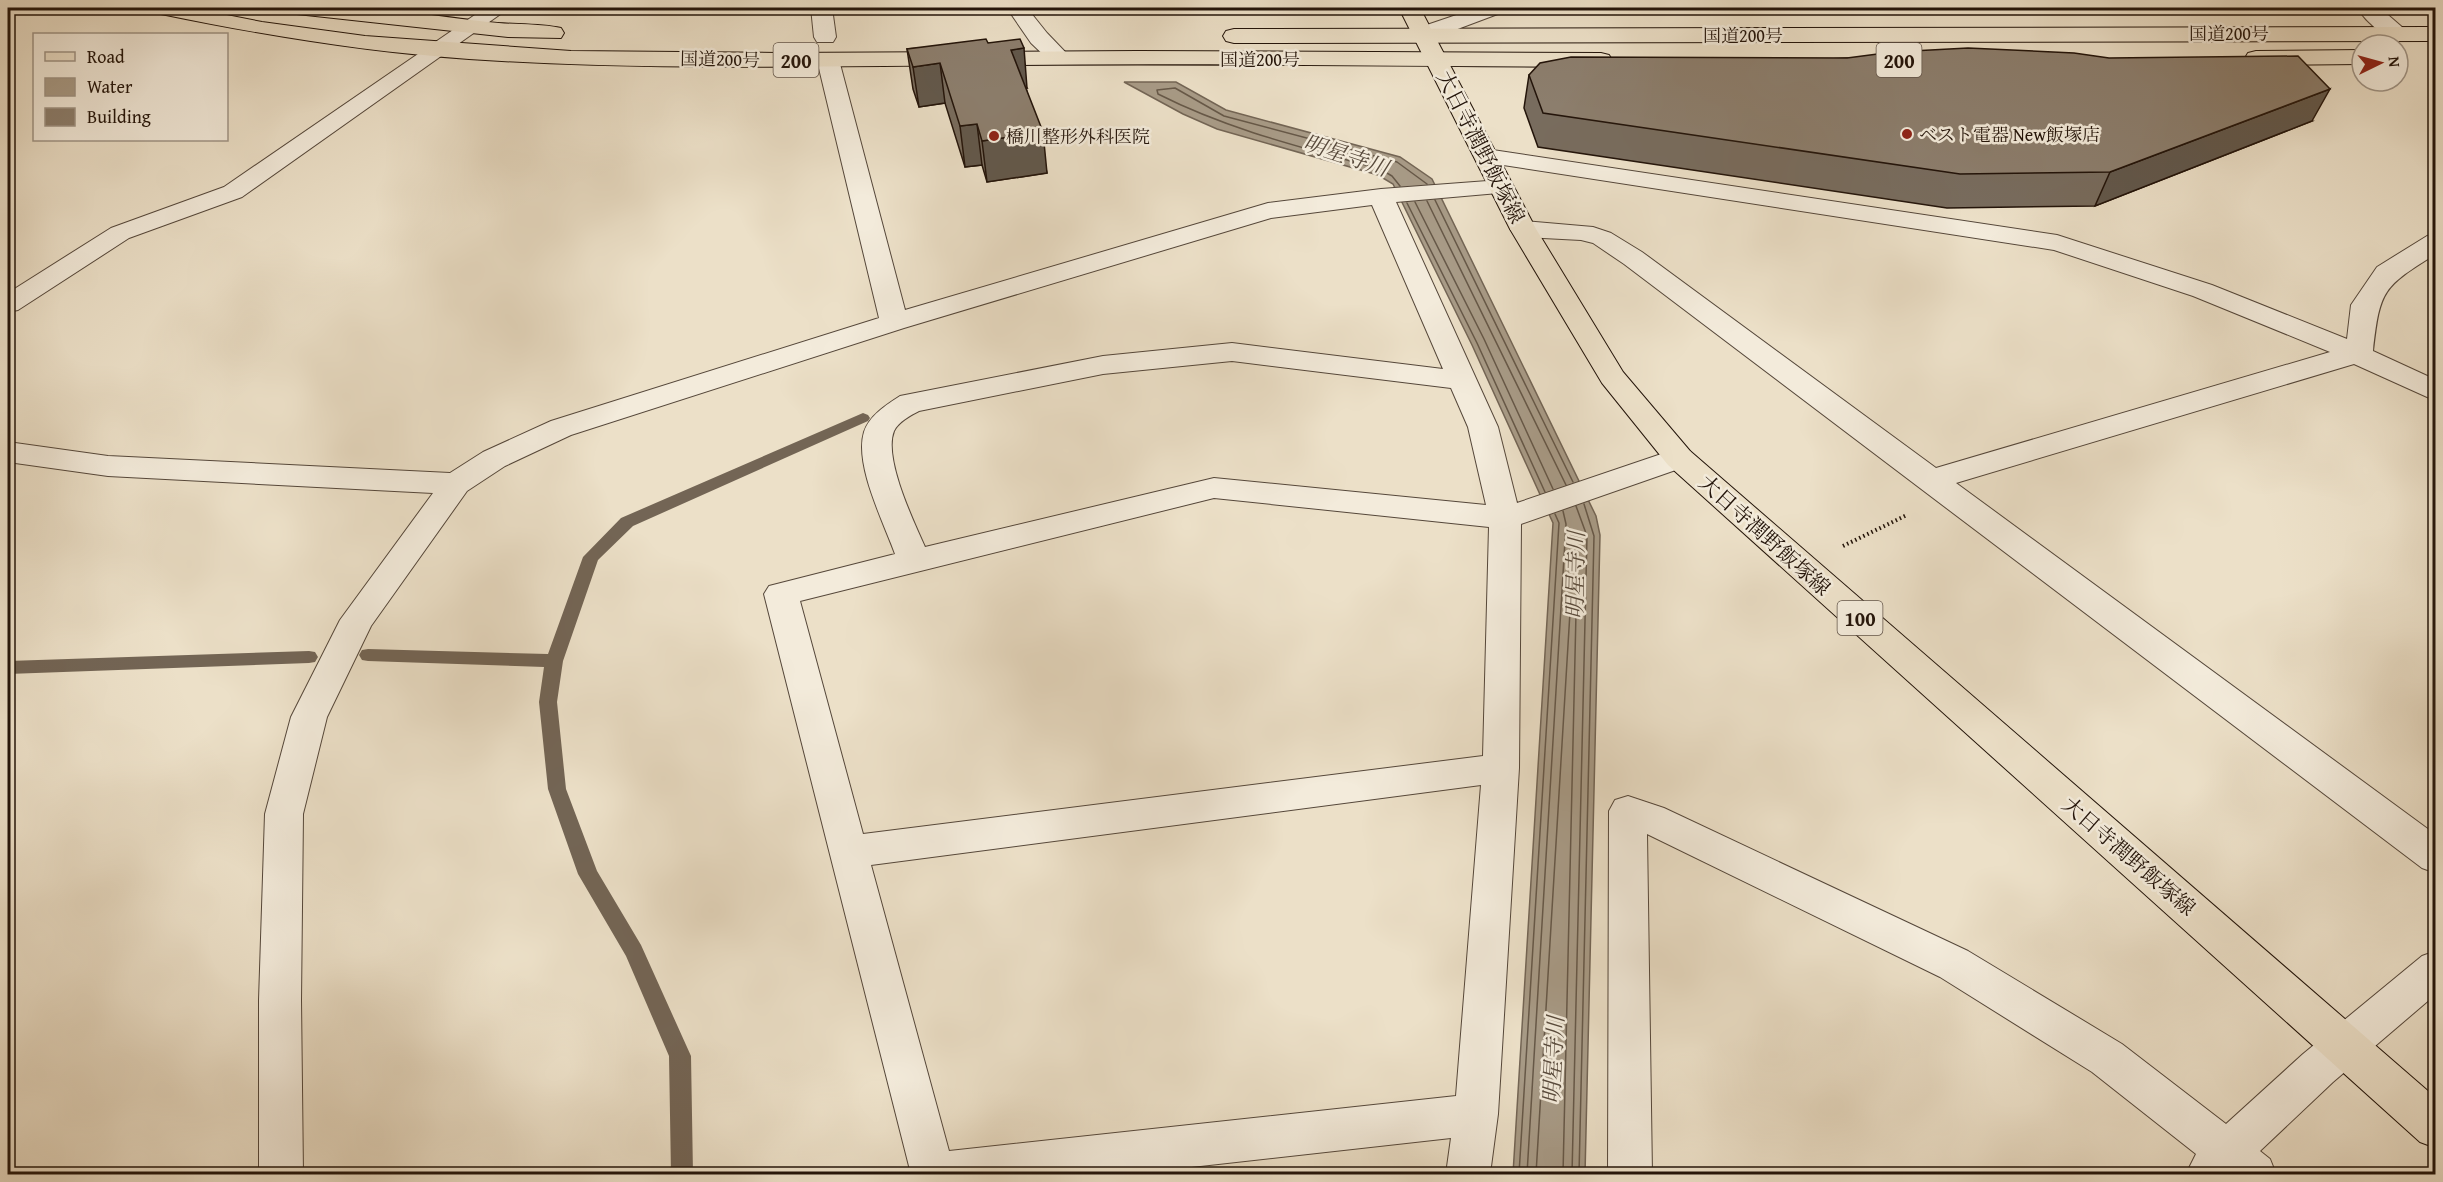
<svg xmlns="http://www.w3.org/2000/svg" width="2443" height="1182" font-family="'Gentium Book Plus','Noto Serif JP',serif">
<style>
.water{fill:#a89b87;stroke:#736555;stroke-width:1.5}
.lines{fill:none;stroke-linecap:round;stroke-linejoin:round}
.shore{stroke:#665848;stroke-width:1.5}
.stream{fill:#736555;fill-rule:evenodd}
.street-casing{stroke:#55473a;stroke-width:2}
.primary-casing{stroke:#23140a;stroke-width:2}
.highway-casing{stroke:#23140a;stroke-width:2}
.path{stroke:#23140a;stroke-width:4;stroke-dasharray:1.5 3;stroke-linecap:butt}
.street{fill:#f3ebdb;fill-rule:evenodd}
.primary{fill:#ece0c8;fill-rule:evenodd}
.highway{fill:#ece0c8;fill-rule:evenodd}
.wall{fill:#786c5e;stroke:#23140a;stroke-width:1.5}
.shaded-wall{fill:#62584c;stroke:#23140a;stroke-width:1.5}
.building{fill:#8c7e6d;stroke:#23140a;stroke-width:1.5}
.poi-dot{fill:#8f2418;stroke:#f3ebdb;stroke-width:2}
.labels{text-anchor:middle;dominant-baseline:central;stroke-width:5;stroke-linejoin:round;paint-order:stroke}
.far-street-label{font-size:18px;fill:#23140a;stroke:#f3ebdb}
.far-poi-label{font-size:18px;fill:#23140a;stroke:#f3ebdb;text-anchor:start}
.shield{fill:#f3ebdb;stroke:#615449;stroke-width:1.5}
.shield-label{font-size:20px;font-weight:bold;fill:#23140a}
.street-label{font-size:21px;fill:#23140a;stroke:#f3ebdb}
.water-label{font-size:22px;font-style:italic;fill:#584a3c;stroke:#f3ebdb}
</style>
<rect width="100%" height="100%" fill="#ece0c8"/>
<filter id="stains"><feTurbulence type="fractalNoise" baseFrequency=".00333" numOctaves="4"/><feColorMatrix values="0 0 0 0 .2 0 0 0 0 .09 0 0 0 0 .02 0 0 0 .5 -.17"/></filter>
<radialGradient id="worn" r=".72"><stop offset=".6" stop-color="#630" stop-opacity="0"/><stop offset="1" stop-color="#630" stop-opacity=".3"/></radialGradient>
<polygon class="water" points="1124,82 1176,82 1226,110 1400,157 1432,179 1596,516 1600,535 1585,1174 1513,1174 1553,523 1472,345 1393,184 1378,175 1217,129 1183,114"/>
<g class="lines">
<g class="shore">
<path d="M1400,186L1392,176L1380,169C1304,148 1229,130 1158,94L1157,90L1175,88L1224,116L1397,162L1427,184"/>
<polyline points="1435,200 1573,482"/>
<polyline points="1427,201 1566,485"/>
<polyline points="1415,202 1484,339 1553,489"/>
<polyline points="1407,203 1477,343 1545,492"/>
<polyline points="1519,1174 1559,523 1555,514"/>
<polyline points="1527,1174 1566,524 1563,511"/>
<polyline points="1536,1174 1570,612 1573,610 1576,613 1563,1174"/>
<polyline points="1572,1174 1587,536 1576,506"/>
<polyline points="1579,1174 1594,536 1584,504"/>
</g>
<g class="stream">
<polygon points="863,413 868,415 870,418 868,421 633,526 598,560 563,661 557,702 566,789 597,871 641,945 691,1056 693,1174 671,1174 669,1056 626,956 578,874 548,789 539,702 544,667 368,661 362,660 359,655 362,650 368,649 548,654 583,557 621,518"/>
<polygon points="309,651 315,652 318,657 315,662 309,663 8,674 8,661"/>
</g>
<defs>
<g id="street">
<polygon points="485,8 509,8 242,197 129,238 18,310 8,312 8,293 111,228 224,187"/>
<polygon points="811,8 832,8 836,37 833,42 817,42 814,37"/>
<polygon points="1007,8 1027,8 1047,33 1071,58 1068,63 1052,63 1031,43"/>
<polygon points="1477,8 1507,8 1503,12 1431,39 1415,39 1412,34 1415,29"/>
<path d="M2358,8H2380L2410,34L2407,39C2390,43 2365,22 2358,8Z"/>
<path d="M828,53L836,55L839,60L905,310L1268,203L1381,189L1501,180L1510,182L1513,187L1510,192L1396,202L1498,427L1517,503L1679,448L1690,451L1694,458L1690,465L1521,524L1519,768L1498,1114L1490,1174H1446L1451,1138L1129,1174H911L764,594L769,586L895,554C884,523 854,465 864,432C869,416 886,405 900,396L1103,356L1232,343L1443,369L1372,205L1271,218L904,328L571,435L505,466L467,491L371,626L327,717L303,814L301,1000L303,1174H259V1000L265,814L291,717L340,620L433,493L108,476L8,462V442L108,456L450,473L483,452L551,421L879,318L817,60L820,55ZM1232,361L1451,388L1468,427L1486,505L1214,478L925,547C914,522 883,458 894,431C898,422 911,415 919,411L1103,374ZM1214,498L1489,527L1483,756L863,834L800,601ZM1481,785L1456,1096L949,1151L871,865Z"/>
<path d="M1486,149L2057,235L2212,285L2347,339L2351,305L2377,267L2427,236L2436,234V254C2383,287 2380,289 2373,351L2436,380V401L2354,364L1956,483L2436,835V873L2422,868L1624,264L1593,243L1581,240L1523,237L1514,234L1510,229L1514,224L1523,221L1593,227L1611,233L1642,252L1936,468L2330,352L2193,296L2054,250L1477,161L1474,156L1477,151Z"/>
<polygon points="1628,796 1664,808 1968,951 2122,1044 2226,1124 2303,1054 2422,956 2436,951 2436,994 2333,1082 2260,1151 2270,1159 2276,1174 2186,1174 2196,1154 2092,1072 1940,977 1647,834 1652,1174 1608,1174 1609,811 1615,800"/>
</g>
<polygon id="primary" points="1399,8 1420,8 1536,229 1623,372 1690,451 2436,1098 2436,1148 2420,1142 1668,465 1602,383 1510,229"/>
<g id="highway">
<path d="M150,8H191L262,22L365,36L571,51L778,53L1138,51L1601,53L1609,55L1612,60L1609,65L1601,67C1403,66 1204,63 1006,65C827,66 648,71 469,59C365,52 263,35 161,14L154,12Z"/>
<path d="M286,8C352,0 422,15 488,22C511,25 537,23 561,28L564,33L561,38L508,37L297,14L290,12Z"/>
<polygon points="2436,27 2436,41 1234,43 1226,41 1223,36 1226,31 1234,29"/>
<polygon points="2362,50 2362,64 2256,65 2248,63 2245,58 2248,53 2256,51"/>
</g>
</defs>
<use href="#street" class="street-casing"/>
<use href="#primary" class="primary-casing"/>
<use href="#highway" class="highway-casing"/>
<polyline class="path" points="1843,546 1907,515"/>
<use href="#street" class="street"/>
<use href="#primary" class="primary"/>
<use href="#highway" class="highway"/>
</g>
<g class="wall">
<polygon points="988,43 1027,88 1026,88 1047,173 987,182 982,165 965,167 945,103 919,107 913,89 907,49"/>
<polygon points="1847,58 2312,121 2095,206 1947,208 1538,147 1524,108 1529,75"/>
</g>
<g class="shaded-wall">
<polygon points="1024,48 1027,88 1015,89 1011,50"/>
<polygon points="940,63 945,103 919,107 913,67"/>
<polygon points="2330,89 2312,121 2095,206 2110,172"/>
<polygon points="977,124 982,165 965,167 960,126"/>
<polygon points="1043,132 1047,173 987,182 982,141"/>
</g>
<g class="building">
<polygon points="986,39 988,43 1020,39 1024,48 1011,50 1043,132 982,141 977,124 960,126 940,63 913,67 907,49"/>
<polygon points="1968,48 2074,53 2109,58 2298,56 2330,89 2110,172 1960,174 1543,113 1529,75 1540,63 1571,57 1847,58 1893,52"/>
</g>
<g class="poi-dot">
<circle cx="1907" cy="134" r="6"/>
<circle cx="994" cy="136" r="6"/>
</g>
<g class="labels">
<g class="far-street-label">
<text x="2229" y="33">国道200号</text>
<text x="1743" y="35">国道200号</text>
<text transform="translate(720 59) rotate(1)">国道200号</text>
<text x="1260" y="59">国道200号</text>
</g>
<g class="far-poi-label">
<text x="1919" y="134">ベスト電器 New飯塚店</text>
<text x="1006" y="136">橋川整形外科医院</text>
</g>
<g class="shield">
<rect x="773.5" y="43" width="45" height="34" rx="4.5"/>
<rect x="1876.5" y="43" width="45" height="34" rx="4.5"/>
<rect x="1837.5" y="601" width="45" height="34" rx="4.5"/>
</g>
<g class="shield-label">
<text x="796" y="60">200</text>
<text x="1899" y="60">200</text>
<text x="1860" y="618">100</text>
</g>
<g class="street-label">
<text transform="translate(1481 147) rotate(63)">大日寺潤野飯塚線</text>
<text transform="translate(1765 535) rotate(42)">大日寺潤野飯塚線</text>
<text transform="translate(2129 856) rotate(41)">大日寺潤野飯塚線</text>
</g>
<g class="water-label">
<text transform="translate(1346 155) rotate(18)">明星寺川</text>
<text transform="translate(1575 575) rotate(-89)">明星寺川</text>
<text transform="translate(1553 1060) rotate(-87)">明星寺川</text>
</g>
</g>
<rect width="2443" height="1182" fill="none" stroke="#ece0c8" stroke-width="30"/>
<rect x="9" y="9" width="2425" height="1164" fill="none" stroke="#23140a" stroke-width="3"/>
<rect x="15" y="15" width="2413" height="1152" fill="none" stroke="#23140a" stroke-width="1.5"/>
<rect x="33" y="33" width="195" height="108" fill="#f3ebdb" stroke="#a09587" stroke-width="1.5"/>
<rect x="45" y="52" width="30" height="9" fill="#ece0c8" stroke="#a09587" stroke-width="1.5"/>
<text x="87" y="63" font-size="18" fill="#23140a">Road</text>
<rect x="45" y="78" width="30" height="18" fill="#a89b87" stroke="#a09587" stroke-width="1.5"/>
<text x="87" y="93" font-size="18" fill="#23140a">Water</text>
<rect x="45" y="108" width="30" height="18" fill="#8c7e6d" stroke="#a09587" stroke-width="1.5"/>
<text x="87" y="123" font-size="18" fill="#23140a">Building</text>
<g transform="translate(2380 63) rotate(85)"><circle r="28" fill="#f3ebdb" stroke="#a09587" stroke-width="1.5"/>
<path d="M0-4.5L10 22L0 15L-10 22Z" fill="#8f2418"/>
<text y="-9" font-size="16" font-weight="bold" text-anchor="middle" fill="#23140a">N</text>
</g>
<rect width="100%" height="100%" filter="url(#stains)"/>
<rect width="100%" height="100%" fill="url(#worn)"/>
</svg>
